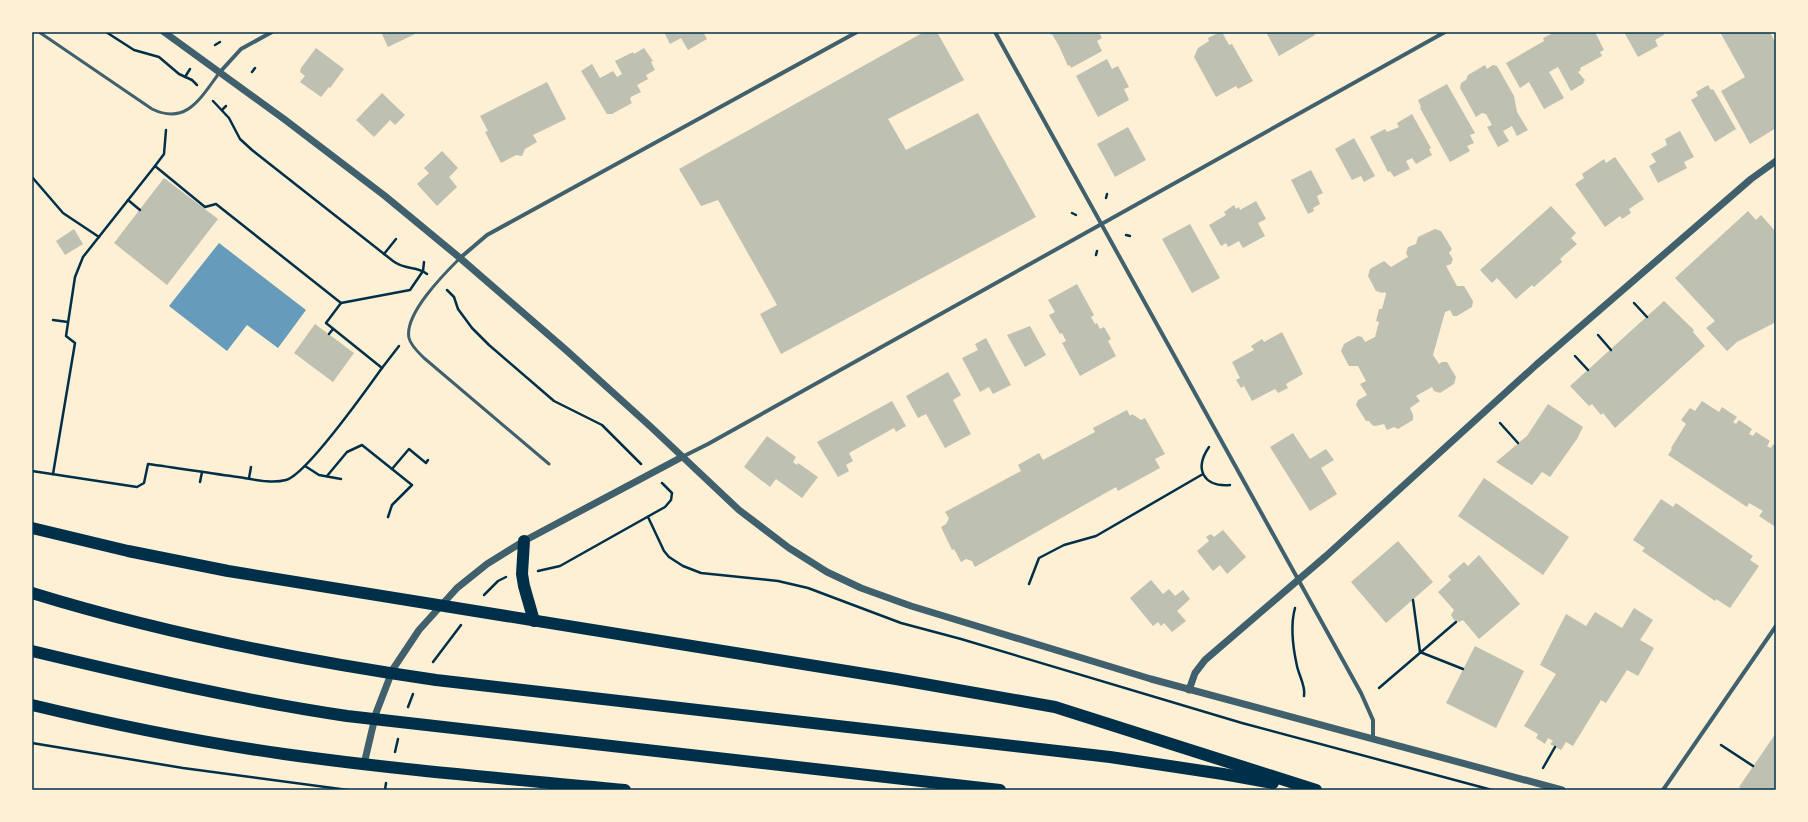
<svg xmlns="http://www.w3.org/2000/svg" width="1808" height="822" font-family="Literata,serif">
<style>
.water{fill:#669bbc}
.building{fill:#bec0b2}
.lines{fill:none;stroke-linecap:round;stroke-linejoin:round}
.path{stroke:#003049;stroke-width:2.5}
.service{stroke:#3f606c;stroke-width:3}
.minor{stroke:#3f606c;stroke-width:4}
.tertiary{stroke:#3f606c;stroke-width:7}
.motorway{stroke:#003049;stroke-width:12}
.neatline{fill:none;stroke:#003049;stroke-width:1.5}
</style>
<rect width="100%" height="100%" fill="#fdf0d5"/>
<polygon class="water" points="219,243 306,310 278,348 247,325 227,351 169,306"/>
<g class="building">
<polygon points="381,32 414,32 415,34 388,47"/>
<polygon points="664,32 703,32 707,39 688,50 681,38 670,44"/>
<polygon points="924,32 937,32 964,80 888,119 906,150 978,113 1036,217 781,354 760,314 777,305 718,200 701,206 679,169"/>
<polygon points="1049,32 1099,32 1102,38 1097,41 1102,51 1071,68 1070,65 1068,66 1059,46 1052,34 1051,35"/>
<polygon points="1220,32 1222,32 1229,45 1232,44 1253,81 1238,89 1236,86 1216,97 1194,57 1198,48 1209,41 1208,38"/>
<polygon points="1266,32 1314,32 1315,35 1279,56"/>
<polygon points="1550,32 1595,32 1604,50 1600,52 1602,56 1580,68 1581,70 1578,72 1585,80 1583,82 1584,83 1571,91 1558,67 1549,72 1564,98 1544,109 1529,82 1520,88 1506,63 1544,41 1543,38 1551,34"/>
<polygon points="1624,32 1663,32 1664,35 1655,40 1658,46 1638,57"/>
<polygon points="1720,32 1770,32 1776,44 1776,128 1750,144 1721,91 1745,77"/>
<polygon points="316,48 344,69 330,88 329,87 321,97 300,82 305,76 300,72 301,68"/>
<polygon points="644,48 653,61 651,62 655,70 646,75 648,79 637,85 641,92 631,97 630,99 632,103 612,114 607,114 581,71 592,64 600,78 613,71 617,77 622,74 615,61 633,52 634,54"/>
<polygon points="1107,59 1112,69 1118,66 1129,87 1124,89 1129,100 1098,117 1076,76"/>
<polygon points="1485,65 1487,69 1493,65 1497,66 1514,96 1517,112 1528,130 1517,136 1512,126 1503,131 1509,141 1498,147 1487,127 1492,125 1486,114 1482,113 1476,117 1460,88 1461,83 1466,80 1468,75"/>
<polygon points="547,82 566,119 533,135 537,142 525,149 522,156 516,155 501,163 485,132 488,131 480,116"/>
<polygon points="1447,84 1475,133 1470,135 1474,143 1467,146 1470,151 1450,162 1420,108 1421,107 1418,100"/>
<polygon points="1708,85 1711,90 1713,89 1736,129 1715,142 1691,100 1698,96 1696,92"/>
<polygon points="382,93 405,115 395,125 390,120 374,137 356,120"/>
<polygon points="1412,114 1431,148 1429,149 1432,155 1416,164 1412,158 1406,161 1410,169 1394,177 1390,171 1388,172 1370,137 1385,129 1387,132 1399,127 1397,123"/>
<polygon points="1128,127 1146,160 1115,177 1097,144"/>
<polygon points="1680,131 1694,157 1684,162 1687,168 1658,183 1649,166 1656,162 1651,154 1667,145 1665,139"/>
<polygon points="1354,138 1375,176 1364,182 1361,176 1352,180 1335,149"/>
<polygon points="442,151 458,168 449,177 457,187 437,206 417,184 429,173 424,168"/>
<polygon points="1615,157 1644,199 1629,209 1631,213 1622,219 1620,216 1605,227 1575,184 1584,178 1582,174 1604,159 1606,163"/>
<polygon points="1311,170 1323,193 1317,196 1320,204 1313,208 1314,211 1308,214 1291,180"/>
<polygon points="164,178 218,219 167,285 114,243"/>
<polygon points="1256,201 1266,219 1258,223 1265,236 1243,248 1239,241 1228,247 1226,243 1221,246 1209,225 1226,215 1224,212 1234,205 1236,209 1239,207 1240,210"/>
<polygon points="1551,206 1576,233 1571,238 1577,244 1560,259 1562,262 1534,287 1532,285 1516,299 1497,278 1492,283 1480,270"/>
<polygon points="1748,211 1756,220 1761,215 1776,232 1776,322 1737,342 1727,351 1706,328 1715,321 1675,278"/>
<polygon points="1190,224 1220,278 1192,293 1162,239"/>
<polygon points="74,229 83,244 65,255 56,241"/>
<polygon points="1435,229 1441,231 1452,249 1449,253 1453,259 1451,264 1446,266 1457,286 1464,286 1473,301 1472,307 1457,316 1453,316 1450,310 1445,312 1433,355 1439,364 1442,362 1447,362 1456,377 1454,384 1440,393 1434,391 1432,387 1416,396 1420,401 1410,408 1413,415 1413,420 1398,429 1394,427 1387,430 1384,424 1375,426 1372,425 1369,421 1366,421 1356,405 1358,400 1367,395 1360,384 1366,381 1358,366 1349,366 1341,351 1344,344 1358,336 1362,337 1365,342 1375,337 1379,322 1376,321 1379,309 1382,309 1386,294 1385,292 1382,293 1376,291 1368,276 1370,269 1384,261 1391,267 1408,257 1406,253 1408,247 1416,244 1418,237"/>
<polygon points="1077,284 1094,315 1091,317 1095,324 1097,323 1100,329 1104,327 1111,339 1108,341 1116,356 1080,376 1062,343 1066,341 1062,333 1060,334 1049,315 1055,312 1048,300"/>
<polygon points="1664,301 1694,330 1693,332 1705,346 1615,428 1603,413 1601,415 1592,404 1589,406 1570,386"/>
<polygon points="315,324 354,353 333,382 294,353"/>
<polygon points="1030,326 1046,355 1025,367 1007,335"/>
<polygon points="1282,332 1303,374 1286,384 1288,388 1278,393 1275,389 1252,401 1244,386 1241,388 1236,380 1240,378 1232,362 1254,350 1251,346 1262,339 1264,342"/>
<polygon points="986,338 1011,385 993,394 989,387 980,392 962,358 978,350 975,344"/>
<polygon points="948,372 961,395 953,400 971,434 945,448 926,414 918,418 906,396"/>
<polygon points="892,401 906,426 896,432 894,428 849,453 853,461 846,465 849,471 838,477 817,442"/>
<polygon points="1702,401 1719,412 1722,407 1737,417 1733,422 1736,424 1739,420 1752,429 1749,434 1753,436 1756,432 1770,441 1767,446 1771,448 1773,444 1776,446 1776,523 1774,526 1759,516 1763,511 1749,503 1747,507 1668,455 1672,449 1671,448 1686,424 1681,420 1690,408 1695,411"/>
<polygon points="1548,404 1583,427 1577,439 1550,477 1542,472 1532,485 1496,462 1527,436"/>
<polygon points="1127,410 1130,416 1132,414 1141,420 1145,418 1165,454 1155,459 1160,468 1118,491 1116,487 975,567 972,561 966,559 961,562 954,549 952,550 941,527 946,524 949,518 945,512 1021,471 1018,465 1039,453 1043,460 1095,432 1093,428"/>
<polygon points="1293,433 1310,459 1326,449 1334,460 1321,468 1337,494 1310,511 1270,447"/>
<polygon points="767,436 796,457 793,462 797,465 798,463 818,477 802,498 776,479 770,487 744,467"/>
<polygon points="1484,478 1569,537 1543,575 1458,516"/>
<polygon points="1661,499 1673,507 1676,503 1753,556 1750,560 1759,566 1730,608 1716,599 1715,601 1642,551 1645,548 1633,540"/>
<polygon points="1223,530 1246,557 1227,574 1220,565 1213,571 1197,551 1209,541 1206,537 1211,534 1214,537"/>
<polygon points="1398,541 1433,582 1386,623 1351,582"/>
<polygon points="1479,555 1520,604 1479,639 1463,620 1459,622 1454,620 1451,615 1454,610 1438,592 1451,580 1448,576 1464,562 1468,566"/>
<polygon points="1151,580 1163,594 1169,589 1175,596 1183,590 1190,599 1177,611 1186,621 1172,632 1164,623 1161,626 1158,622 1153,626 1130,598"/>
<polygon points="1634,608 1653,620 1640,640 1654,648 1638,676 1627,670 1606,703 1601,700 1573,746 1566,742 1561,750 1550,744 1553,741 1548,738 1545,744 1536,738 1538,734 1524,726 1556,674 1540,665 1566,614 1586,626 1595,612 1622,628"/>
<polygon points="1475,646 1524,671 1496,728 1446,703"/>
<polygon points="1776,733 1776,790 1743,790 1739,787"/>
</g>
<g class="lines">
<g class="path">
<polyline points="106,32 134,50 159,57 179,74 192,80 197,85"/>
<polyline points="215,45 220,42"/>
<polyline points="252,72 255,68"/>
<polyline points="185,77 190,69"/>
<path d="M213,101L229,118L240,139L252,150L393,261C406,271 416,265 427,274"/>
<polyline points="222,110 226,106"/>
<polyline points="155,166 164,154 166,130"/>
<polyline points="32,177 63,213 99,237"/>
<polyline points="1106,198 1107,194"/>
<polyline points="128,200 140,210"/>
<polyline points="1072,213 1076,215"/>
<polyline points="1126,235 1130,236"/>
<polyline points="384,254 396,239"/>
<polyline points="1096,255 1097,251"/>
<polyline points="447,290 454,297 458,309 472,328 489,345 554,401 602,425 641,464"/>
<polyline points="1634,303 1647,317"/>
<polyline points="53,320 68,322"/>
<polyline points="329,334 333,329"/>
<polyline points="1598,335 1611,350"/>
<polyline points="399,346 382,368 326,323 341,303 410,290 423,271 424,262"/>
<polyline points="1575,356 1588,370"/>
<polyline points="1500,423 1518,443"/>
<path d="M1209,447C1194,469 1203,487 1230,485"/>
<polyline points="305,466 319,475 341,479"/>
<polyline points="392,469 409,449 426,463 428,460"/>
<path d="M32,471L137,487L144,483L148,464C178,468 208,473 238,477C252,479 271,484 286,480C306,475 367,389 382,368"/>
<polyline points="53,474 75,343 66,336 75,277 83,257 155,166 205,207 216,204 341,303"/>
<polyline points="327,476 347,452 362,445 412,485 392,505 388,517"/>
<polyline points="249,478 251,467"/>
<polyline points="200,482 202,472"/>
<polyline points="648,517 664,551 669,557 683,566 701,573 778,581 808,588 901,623 961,639 1242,723 1492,790"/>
<polyline points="538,571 560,566 665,507 671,500 672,493 662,483"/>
<polyline points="1029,584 1039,558 1064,545 1096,536 1203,474"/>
<polyline points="484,595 498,581 506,577"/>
<polyline points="1413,600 1420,652 1463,669"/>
<path d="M1295,608C1290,626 1293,648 1297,666C1299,676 1306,686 1304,696"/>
<polyline points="433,662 461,625"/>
<polyline points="1379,688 1456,622"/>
<polyline points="408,707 413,694"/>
<polyline points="32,743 183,768 348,790"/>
<polyline points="1721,745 1753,766"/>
<polyline points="395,752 398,739"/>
<polyline points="1543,768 1555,747"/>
<polyline points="385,790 386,783"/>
</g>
<g class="service">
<path d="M39,32L152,109C187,126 201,97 220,72"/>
<path d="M460,258C444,274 404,314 409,338C411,346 418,352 424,358L549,464"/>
</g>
<g class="minor">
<polyline points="995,32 1361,693 1373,720 1373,739"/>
<polyline points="220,72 241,49 272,32"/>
<polyline points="460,258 487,235 857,32"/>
<polyline points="682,457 708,444 1445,32"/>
<polyline points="1663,790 1776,626"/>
</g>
<g class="tertiary">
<polyline points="164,32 284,119 385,196 460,258 566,350 651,427 739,510 789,548 827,572 861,588 911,606 1151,679 1562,790"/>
<polyline points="1189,690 1195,673 1205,660 1326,556 1536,365 1751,179 1776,161"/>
<polyline points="364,764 376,713 393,669 419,630 457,588 487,564 524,541 682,457"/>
</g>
<g class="motorway">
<polyline points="32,528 128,551 228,571 896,679 1055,707 1316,790"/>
<polyline points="524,541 522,574 524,586 534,621"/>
<path d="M32,593C165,634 299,660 436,680L1110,757L1223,774L1273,783"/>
<path d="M32,651C136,676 240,700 347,716L1000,790"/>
<path d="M32,705C115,725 199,742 284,754C397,770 511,779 625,790"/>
</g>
</g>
<rect width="1808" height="822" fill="none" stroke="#fdf0d5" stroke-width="66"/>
<rect x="33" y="33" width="1742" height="756" class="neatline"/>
</svg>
